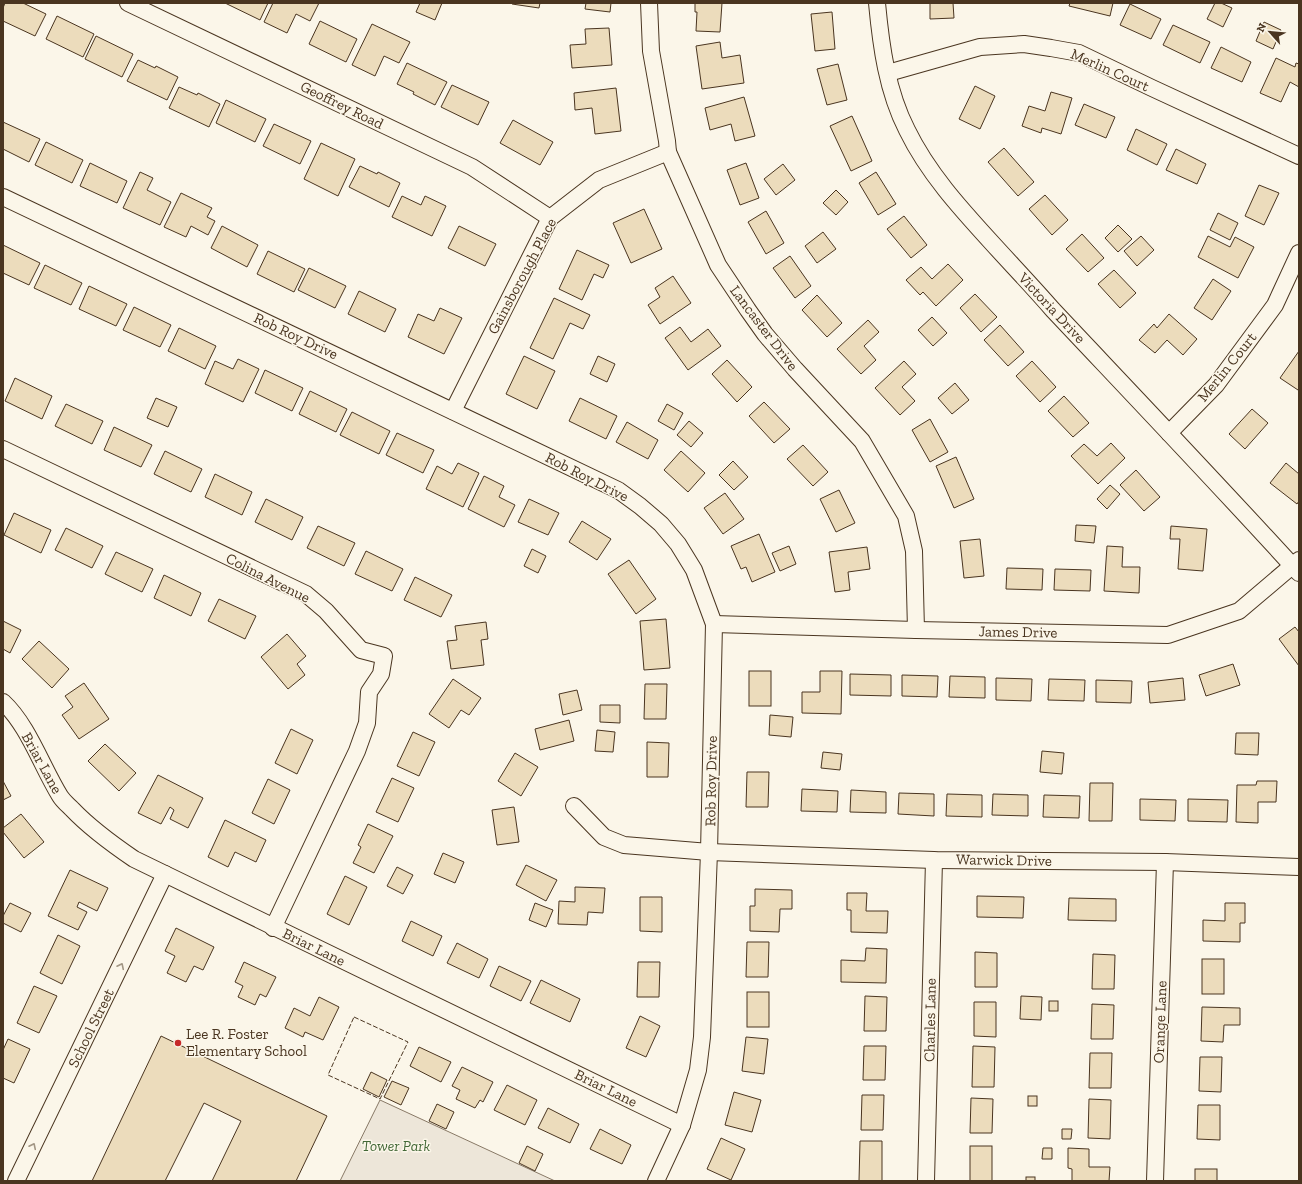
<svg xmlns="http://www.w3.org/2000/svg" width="1302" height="1184" font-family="'Zilla Slab',serif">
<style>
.green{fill:#ede6d9;stroke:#887966}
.building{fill:#ecdcbc;stroke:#4a3520}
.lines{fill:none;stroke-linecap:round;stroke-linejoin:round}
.street-casing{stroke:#4a3520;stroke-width:18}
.street{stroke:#fbf6e9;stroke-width:16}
.fence{stroke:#4a3520;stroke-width:1;stroke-dasharray:5 2;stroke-linecap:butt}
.oneway{stroke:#a29684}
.poi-dot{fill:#c62828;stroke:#fbf6e9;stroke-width:1.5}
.labels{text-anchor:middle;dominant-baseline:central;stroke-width:3;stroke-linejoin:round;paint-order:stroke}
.street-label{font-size:15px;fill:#4a3520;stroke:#fbf6e9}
.poi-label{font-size:15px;fill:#4a3520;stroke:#fbf6e9;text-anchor:start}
.park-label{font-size:15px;font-style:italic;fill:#436837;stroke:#fbf6e9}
</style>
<rect width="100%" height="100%" fill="#fbf6e9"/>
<polygon class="green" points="380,1100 555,1181 340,1181"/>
<g class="building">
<polygon points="5,3 23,3 46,14 35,36 3,21 3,8"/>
<polygon points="225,3 268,3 260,20"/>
<polygon points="273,3 319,3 310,21 296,14 287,33 264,22"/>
<polygon points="420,3 442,3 435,20 416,12"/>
<polygon points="512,3 540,3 539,8 512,4"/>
<polygon points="586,3 611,3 610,12 585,9"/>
<polygon points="695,3 722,3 720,32 696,31 697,12 695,12"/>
<polygon points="930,3 953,3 954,18 930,19"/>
<polygon points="1070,3 1113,3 1110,16 1069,6"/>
<polygon points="1215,3 1221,3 1232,8 1223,27 1207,19"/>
<polygon points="1130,4 1161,19 1151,39 1120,25"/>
<polygon points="832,12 835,49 815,51 811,14"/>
<polygon points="57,16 94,34 83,57 46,39"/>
<polygon points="320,21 357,39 346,62 309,44"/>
<polygon points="1264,22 1281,30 1273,49 1256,41"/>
<polygon points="372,24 410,42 399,63 384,56 375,76 352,65"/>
<polygon points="1173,25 1210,42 1200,63 1163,45"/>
<polygon points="609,28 612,65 572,68 570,45 586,44 585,29"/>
<polygon points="96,36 133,54 122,77 85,59"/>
<polygon points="720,42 722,58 740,55 744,83 702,89 696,46"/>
<polygon points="1221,47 1251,62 1242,82 1211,68"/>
<polygon points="1276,58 1295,67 1296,63 1299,64 1299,87 1290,82 1281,102 1260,93"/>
<polygon points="138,60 155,68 156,66 178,77 167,100 127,81"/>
<polygon points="407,63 447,82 435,105 413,94 414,92 397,84"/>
<polygon points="838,64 847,100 827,105 817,69"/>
<polygon points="452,85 489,102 478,125 441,107"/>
<polygon points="975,86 995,96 980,129 959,119"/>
<polygon points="179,87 197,95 198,93 220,104 209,127 169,108"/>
<polygon points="616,88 621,131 595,134 592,108 575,110 574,93"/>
<polygon points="1051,92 1072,98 1061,134 1042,128 1041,133 1022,126 1029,106 1045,111"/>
<polygon points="744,97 755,136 735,141 731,124 710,130 705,108"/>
<polygon points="226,100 266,119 255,142 216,123"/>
<polygon points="1084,104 1115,117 1106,138 1075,125"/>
<polygon points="852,116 872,161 851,171 830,126"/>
<polygon points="513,120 553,142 540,165 500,143"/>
<polygon points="3,122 40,139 29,162 3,149"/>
<polygon points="274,124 311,141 300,164 263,146"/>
<polygon points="1136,129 1167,144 1157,165 1127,150"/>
<polygon points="46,142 83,160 72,183 35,165"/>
<polygon points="321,143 355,159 338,196 304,179"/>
<polygon points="1004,148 1034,182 1018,196 988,162"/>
<polygon points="1176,149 1206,164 1197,184 1166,170"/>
<polygon points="90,163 127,181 117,203 80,186"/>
<polygon points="746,163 759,198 740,205 727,170"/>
<polygon points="783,164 795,180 776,195 764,179"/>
<polygon points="360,166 377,174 378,172 400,183 389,207 349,187"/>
<polygon points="140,172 153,178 147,190 171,202 160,225 123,208"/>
<polygon points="876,172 896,204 878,215 859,183"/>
<polygon points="1259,185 1279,193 1264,225 1245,216"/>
<polygon points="836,190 848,202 836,215 823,203"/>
<polygon points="181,193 212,208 207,217 215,221 208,235 191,226 186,237 164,227"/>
<polygon points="1045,195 1068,220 1052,235 1029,209"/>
<polygon points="402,196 421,205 425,196 446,206 432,236 392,217"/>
<polygon points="644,209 662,249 631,263 613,223"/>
<polygon points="766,211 784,243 766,254 748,222"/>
<polygon points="1218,213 1238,223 1230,240 1210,230"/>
<polygon points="904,216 927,245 911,258 887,229"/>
<polygon points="1118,225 1132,239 1118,252 1105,238"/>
<polygon points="222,226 258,245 247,267 211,248"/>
<polygon points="459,226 496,244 485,266 448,248"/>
<polygon points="823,232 836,249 817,263 805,246"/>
<polygon points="1082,234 1104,258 1088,272 1066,249"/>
<polygon points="1141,236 1154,250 1137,266 1124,251"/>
<polygon points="1208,236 1230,247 1235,237 1254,247 1238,278 1198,257"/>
<polygon points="3,245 40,263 29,285 3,273"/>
<polygon points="577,250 609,265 603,278 594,274 582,300 559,289"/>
<polygon points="268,251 305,269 294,292 257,274"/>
<polygon points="790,256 811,286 795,298 773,268"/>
<polygon points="948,264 963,280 936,306 923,292 920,295 906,280 921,267 932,279"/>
<polygon points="45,265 82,283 71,305 34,288"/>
<polygon points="309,268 346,286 335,308 298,290"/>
<polygon points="1114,270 1136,293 1120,308 1098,284"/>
<polygon points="673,276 691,303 660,324 648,305 660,297 655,288"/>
<polygon points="1213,279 1231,291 1212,320 1194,308"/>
<polygon points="89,286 127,304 116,326 79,309"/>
<polygon points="359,291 396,309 385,332 348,314"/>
<polygon points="975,294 997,317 981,332 960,308"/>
<polygon points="817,295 842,323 827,337 802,310"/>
<polygon points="554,298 590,315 583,329 570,323 553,359 530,348"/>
<polygon points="134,307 171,325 160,347 123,330"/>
<polygon points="440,308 462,318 444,354 408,337 418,314 434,321"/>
<polygon points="1169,314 1197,339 1183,355 1167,340 1155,353 1139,340 1154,324 1157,328"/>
<polygon points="932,317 947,333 933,346 918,330"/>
<polygon points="868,320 879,332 864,346 876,360 861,374 837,349"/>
<polygon points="1000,325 1024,352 1008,366 984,340"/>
<polygon points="680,327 691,342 708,329 721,346 688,370 665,338"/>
<polygon points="179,328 216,346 205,369 168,351"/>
<polygon points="1299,351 1299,389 1298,390 1280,378"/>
<polygon points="524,356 555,371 537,409 506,394"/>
<polygon points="598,356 615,364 607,382 590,374"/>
<polygon points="238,359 259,369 243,402 205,384 215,361 233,369"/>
<polygon points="727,360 752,387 737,402 712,374"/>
<polygon points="904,361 916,374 902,387 915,401 900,415 875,388"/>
<polygon points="1032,361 1056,387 1040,402 1016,376"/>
<polygon points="265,370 303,388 292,411 255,393"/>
<polygon points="15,378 52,396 42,419 5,401"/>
<polygon points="955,383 969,400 952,414 938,398"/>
<polygon points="310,391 347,409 336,432 299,414"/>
<polygon points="1064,396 1089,423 1073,437 1048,411"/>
<polygon points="156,398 177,407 168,427 147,418"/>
<polygon points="580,398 617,416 606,439 569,421"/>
<polygon points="764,402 790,429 774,443 749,416"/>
<polygon points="66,404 103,421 92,444 55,426"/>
<polygon points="667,404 683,413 674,430 658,421"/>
<polygon points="1252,409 1268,423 1245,449 1229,434"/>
<polygon points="352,412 390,431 379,454 340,435"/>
<polygon points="930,419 948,452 930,462 912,430"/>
<polygon points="689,421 703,433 691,447 677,435"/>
<polygon points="627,422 658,440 648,459 616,442"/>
<polygon points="114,427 152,445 141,467 104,450"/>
<polygon points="397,433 434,450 423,473 386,455"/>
<polygon points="1111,443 1125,458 1098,484 1071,456 1084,444 1097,456"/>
<polygon points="803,445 828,472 813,486 787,459"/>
<polygon points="165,451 202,469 191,492 154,474"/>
<polygon points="681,451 705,473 688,492 664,470"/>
<polygon points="956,457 974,499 954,508 936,466"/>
<polygon points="733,461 748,477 734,490 719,475"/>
<polygon points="458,463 479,473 463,507 426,489 437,466 452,474"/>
<polygon points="1286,463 1299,474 1299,501 1297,504 1270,483"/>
<polygon points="1136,470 1160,497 1144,511 1120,485"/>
<polygon points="215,474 252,492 242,515 205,497"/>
<polygon points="484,476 504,486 499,497 515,505 504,527 468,509"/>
<polygon points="1110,485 1120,494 1107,509 1097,499"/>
<polygon points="839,490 855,523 836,532 820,499"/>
<polygon points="725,493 744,519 723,534 704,508"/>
<polygon points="266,499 303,517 292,540 255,522"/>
<polygon points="529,499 559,513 548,535 518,522"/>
<polygon points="14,513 51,530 41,553 4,535"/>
<polygon points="582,521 611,539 597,560 569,542"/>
<polygon points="1076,525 1096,526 1094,543 1075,541"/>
<polygon points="318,526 355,543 344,566 307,548"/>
<polygon points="1171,526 1207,529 1203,571 1178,569 1180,539 1170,539"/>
<polygon points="66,528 103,546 92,568 55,550"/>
<polygon points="759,534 775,572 752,582 746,567 741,569 731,546"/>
<polygon points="980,539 984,576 964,578 960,541"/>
<polygon points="789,546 796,564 780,571 772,553"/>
<polygon points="1107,546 1123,547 1122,567 1140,567 1139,593 1104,591"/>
<polygon points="867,547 870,569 848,572 850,590 835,592 829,552"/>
<polygon points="532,549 546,556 538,573 524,566"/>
<polygon points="366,551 403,569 392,591 355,574"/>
<polygon points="116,552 153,569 142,592 105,574"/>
<polygon points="629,560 656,599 636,614 608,574"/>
<polygon points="1007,568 1043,569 1042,590 1006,589"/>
<polygon points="1055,569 1091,570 1090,591 1054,590"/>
<polygon points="164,575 201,593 191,616 154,598"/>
<polygon points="415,577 452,595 441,617 404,600"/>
<polygon points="219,599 256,616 245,639 208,621"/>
<polygon points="666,619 670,668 644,670 640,621"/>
<polygon points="3,621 21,630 10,653 3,649"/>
<polygon points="486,622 488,639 481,640 484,665 451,669 447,641 457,640 455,626"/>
<polygon points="1295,627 1299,632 1299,666 1279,639"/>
<polygon points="287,634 306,656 297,664 305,675 288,689 261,657"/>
<polygon points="39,641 69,669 52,688 22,659"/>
<polygon points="1233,664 1240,685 1206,696 1199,675"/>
<rect x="749" y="671" width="22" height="35"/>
<polygon points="820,671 842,671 841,714 802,713 802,692 820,692"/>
<polygon points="850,674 891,675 891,696 850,695"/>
<polygon points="902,675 938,676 937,697 902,696"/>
<polygon points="950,676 985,677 985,698 949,697"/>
<polygon points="996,678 1032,679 1031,701 996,700"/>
<polygon points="1183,678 1185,700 1150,703 1148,682"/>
<polygon points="453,679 481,698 469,715 461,710 449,728 429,714"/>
<polygon points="1049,679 1085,680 1084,701 1048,700"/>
<polygon points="1096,680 1132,681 1131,703 1096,702"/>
<polygon points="84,683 109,719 79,739 62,715 73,707 65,696"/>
<polygon points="645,684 667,684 666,719 644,719"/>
<polygon points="577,690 582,710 563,715 559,694"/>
<polygon points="600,705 620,705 620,723 600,722"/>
<polygon points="770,715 793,717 791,737 769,735"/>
<polygon points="569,720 574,741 540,750 535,729"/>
<polygon points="291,729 313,740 297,774 275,763"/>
<polygon points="597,730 615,732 613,752 595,751"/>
<polygon points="413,732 435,742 419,776 397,766"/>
<polygon points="1236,733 1259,733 1258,755 1235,754"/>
<polygon points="647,742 669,743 668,777 647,777"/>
<polygon points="105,744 136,773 119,791 88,761"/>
<polygon points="1042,751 1064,753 1062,774 1040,772"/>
<polygon points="823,752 842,754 840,770 821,768"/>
<polygon points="515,753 538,767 521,796 498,781"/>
<polygon points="747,772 769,772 768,807 746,807"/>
<polygon points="158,775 203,798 188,828 170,819 174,810 170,807 161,824 138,813"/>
<polygon points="392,778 414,788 398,822 376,812"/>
<polygon points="268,779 290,790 274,824 252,813"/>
<polygon points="3,781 11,796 3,800"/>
<polygon points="1257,781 1277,781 1276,802 1258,802 1258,823 1236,822 1237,785 1256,785"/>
<polygon points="1090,783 1113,783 1112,821 1089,821"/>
<polygon points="802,789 838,791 837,812 801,811"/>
<polygon points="851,790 886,792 886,813 850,812"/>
<polygon points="899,793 934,794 934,816 898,814"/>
<polygon points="947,794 982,795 982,817 946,816"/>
<polygon points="993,794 1028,795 1028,816 992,815"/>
<polygon points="1044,795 1080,796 1079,818 1043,817"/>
<polygon points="1140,799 1176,800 1175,821 1140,820"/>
<polygon points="1188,799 1228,800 1227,822 1188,821"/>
<polygon points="514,807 519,842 497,845 492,810"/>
<polygon points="21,814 44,842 24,858 3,832 3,828"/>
<polygon points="225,820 266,840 256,862 235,852 228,867 208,857"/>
<polygon points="368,824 393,836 374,873 353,863 361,847 358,845"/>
<polygon points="443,853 464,862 455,883 434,874"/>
<polygon points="526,865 557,880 546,901 516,885"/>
<polygon points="397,867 413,875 403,894 387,886"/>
<polygon points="70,870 108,888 97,911 79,902 77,907 87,912 78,930 48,916"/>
<polygon points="345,876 367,887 349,925 327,914"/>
<polygon points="575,887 605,888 603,913 588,912 587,925 558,924 559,901 575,902"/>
<polygon points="755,889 792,890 792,909 780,909 779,932 750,931 750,906 755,906"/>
<polygon points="847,893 867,893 866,911 888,911 887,933 851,932 851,910 847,910"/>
<polygon points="977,896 1024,897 1023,918 977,917"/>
<polygon points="640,897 662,897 662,932 640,931"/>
<polygon points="1069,898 1116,899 1116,921 1068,920"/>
<polygon points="10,903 31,913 21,932 3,923 3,916"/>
<polygon points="535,903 553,910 546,927 529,920"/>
<polygon points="1225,903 1245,903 1245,923 1240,923 1240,942 1203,941 1203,920 1225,921"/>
<polygon points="411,921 442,936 433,956 402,941"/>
<polygon points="176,928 214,947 203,970 194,966 186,982 167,973 175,956 165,951"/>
<polygon points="58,935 80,946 62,984 40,973"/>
<polygon points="747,942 769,942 768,977 746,977"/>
<polygon points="457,943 488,959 479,978 447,963"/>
<polygon points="866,948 887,949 886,983 841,982 841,960 865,961"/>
<polygon points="975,952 997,953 997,987 975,987"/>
<polygon points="1093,954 1115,955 1114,989 1092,989"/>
<rect x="1202" y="959" width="22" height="35"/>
<polygon points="244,962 276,977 266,997 260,994 255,1005 238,997 243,986 235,982"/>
<polygon points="638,962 660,962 659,997 637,997"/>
<polygon points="499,966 531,981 521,1001 490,986"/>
<polygon points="541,980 580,999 570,1022 530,1003"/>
<polygon points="34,986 57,996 39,1033 17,1023"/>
<rect x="747" y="992" width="22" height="35"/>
<polygon points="865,996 887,997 886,1031 864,1031"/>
<polygon points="1021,996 1042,997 1041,1020 1020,1019"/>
<polygon points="319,997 339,1007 323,1040 305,1032 303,1037 285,1028 294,1008 310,1016"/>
<rect x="1049" y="1001" width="9" height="10"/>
<polygon points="974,1002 996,1002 996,1037 974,1036"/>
<polygon points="1092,1004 1114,1005 1113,1039 1091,1039"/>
<polygon points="1202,1007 1240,1008 1240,1025 1224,1025 1223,1042 1201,1041"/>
<polygon points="640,1016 660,1026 646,1057 626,1048"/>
<polygon points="161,1036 327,1116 296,1181 212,1181 241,1121 204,1103 165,1181 92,1181"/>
<polygon points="746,1037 768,1039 764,1074 742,1071"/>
<polygon points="8,1039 30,1049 14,1083 3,1078 3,1050"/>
<polygon points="864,1046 886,1046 885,1080 863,1080"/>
<polygon points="973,1046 995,1047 994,1087 972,1087"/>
<polygon points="419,1047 451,1062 441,1082 410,1066"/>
<polygon points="1090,1053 1112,1053 1111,1088 1089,1088"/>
<polygon points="1200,1057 1222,1057 1221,1092 1199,1091"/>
<polygon points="462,1067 493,1082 483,1102 480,1100 475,1108 456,1099 460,1090 452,1086"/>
<polygon points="371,1072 387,1080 379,1097 363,1089"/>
<polygon points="392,1081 409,1088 401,1105 384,1097"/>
<polygon points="507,1085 537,1100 525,1125 494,1110"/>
<polygon points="734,1092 761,1100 752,1132 725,1125"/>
<polygon points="862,1095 884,1095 883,1130 861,1130"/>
<rect x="1028" y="1096" width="9" height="10"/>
<polygon points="971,1098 993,1099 992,1133 970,1133"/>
<polygon points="1089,1099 1111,1100 1110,1139 1088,1138"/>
<polygon points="437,1104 454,1112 446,1129 429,1121"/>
<polygon points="1198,1105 1220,1105 1220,1140 1197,1139"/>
<polygon points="548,1108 579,1124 570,1143 538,1128"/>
<polygon points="600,1129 631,1145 622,1164 590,1149"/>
<polygon points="1062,1129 1072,1129 1071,1139 1062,1139"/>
<polygon points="721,1138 745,1149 731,1180 707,1169"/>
<polygon points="860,1141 882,1141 882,1181 859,1181"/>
<polygon points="527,1146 543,1154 535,1171 519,1163"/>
<rect x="970" y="1146" width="22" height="35"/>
<polygon points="1043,1148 1052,1148 1052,1159 1042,1159"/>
<polygon points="1068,1148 1089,1149 1089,1167 1110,1167 1109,1181 1072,1181 1072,1169 1068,1168"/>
<rect x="1195" y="1169" width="22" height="12"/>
<rect x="1026" y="1177" width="9" height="4"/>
</g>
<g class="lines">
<defs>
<g id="street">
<polyline points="128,3 472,167 550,218"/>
<polyline points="649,3 651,51 667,141 668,152 718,265 748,310 765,334 795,369 862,441 906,516 914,551 916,630"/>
<path d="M877,3C881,46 887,91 907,130C928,173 960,208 992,243C1012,265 1033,287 1053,310C1135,397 1218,484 1299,573"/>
<polyline points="888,73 980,47 1024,44 1051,48 1079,53 1152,88 1299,156"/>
<polyline points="3,197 618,490 640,506 661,524 678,544 694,570 714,624 709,852 702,1037 698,1070 682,1125 656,1181"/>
<polyline points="453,411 550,218 599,180 668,152"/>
<polyline points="1169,433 1216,385 1275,305 1299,253"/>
<polyline points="3,449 306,594 326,611 361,650 384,656 381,674 369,692 367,723 357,751 273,928"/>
<polyline points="714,624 916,630 1168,635 1239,611 1299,560"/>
<path d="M3,702C28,725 42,767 60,796C63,801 68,805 72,809C91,829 112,844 134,859L682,1125"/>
<polyline points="574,806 604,837 624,845 709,852 934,860 1165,862 1299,867"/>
<polyline points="16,1181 165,874"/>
<polyline points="926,1181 934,860"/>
<polyline points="1155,1181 1165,862"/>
</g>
</defs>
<use href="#street" class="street-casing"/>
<use href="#street" class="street"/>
<polygon class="fence" points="354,1017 408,1042 380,1099 328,1075"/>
</g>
<defs><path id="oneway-chevron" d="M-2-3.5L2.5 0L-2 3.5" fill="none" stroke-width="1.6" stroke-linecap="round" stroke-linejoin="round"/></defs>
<g class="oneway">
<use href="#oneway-chevron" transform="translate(121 966) rotate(-64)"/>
<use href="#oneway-chevron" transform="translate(33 1146) rotate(-64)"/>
</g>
<circle class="poi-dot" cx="178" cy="1043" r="4"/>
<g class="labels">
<g class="street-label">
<text transform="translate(1110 70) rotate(24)">Merlin Court</text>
<text transform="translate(342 105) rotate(26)">Geoffrey Road</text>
<text transform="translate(522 276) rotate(-62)">Gainsborough Place</text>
<text transform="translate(1052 308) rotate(47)">Victoria Drive</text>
<text transform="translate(764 328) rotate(53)">Lancaster Drive</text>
<text transform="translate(296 336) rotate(25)">Rob Roy Drive</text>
<text transform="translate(1227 367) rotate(-51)">Merlin Court</text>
<text transform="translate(587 477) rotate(27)">Rob Roy Drive</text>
<text transform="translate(268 578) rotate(27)">Colina Avenue</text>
<text transform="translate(1018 632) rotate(1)">James Drive</text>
<text transform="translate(42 763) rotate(61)">Briar Lane</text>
<text transform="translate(711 781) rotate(-89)">Rob Roy Drive</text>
<text transform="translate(1004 860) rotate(1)">Warwick Drive</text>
<text transform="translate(314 947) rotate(26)">Briar Lane</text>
<text transform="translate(930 1020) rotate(-89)">Charles Lane</text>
<text transform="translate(1160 1022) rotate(-88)">Orange Lane</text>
<text transform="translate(91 1028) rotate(-64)">School Street</text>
<text transform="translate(606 1088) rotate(26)">Briar Lane</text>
</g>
<g class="poi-label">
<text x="186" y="1034">Lee R. Foster<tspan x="186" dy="17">Elementary School</tspan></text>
</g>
<g class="park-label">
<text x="396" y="1146">Tower Park</text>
</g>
</g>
<rect width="1302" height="1184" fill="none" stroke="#4a3520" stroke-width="8"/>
<g transform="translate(1270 32) rotate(297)" stroke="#fbf6e9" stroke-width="3" paint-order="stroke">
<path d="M0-3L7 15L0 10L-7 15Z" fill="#4a3520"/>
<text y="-6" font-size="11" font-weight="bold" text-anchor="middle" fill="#4a3520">N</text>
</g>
</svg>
